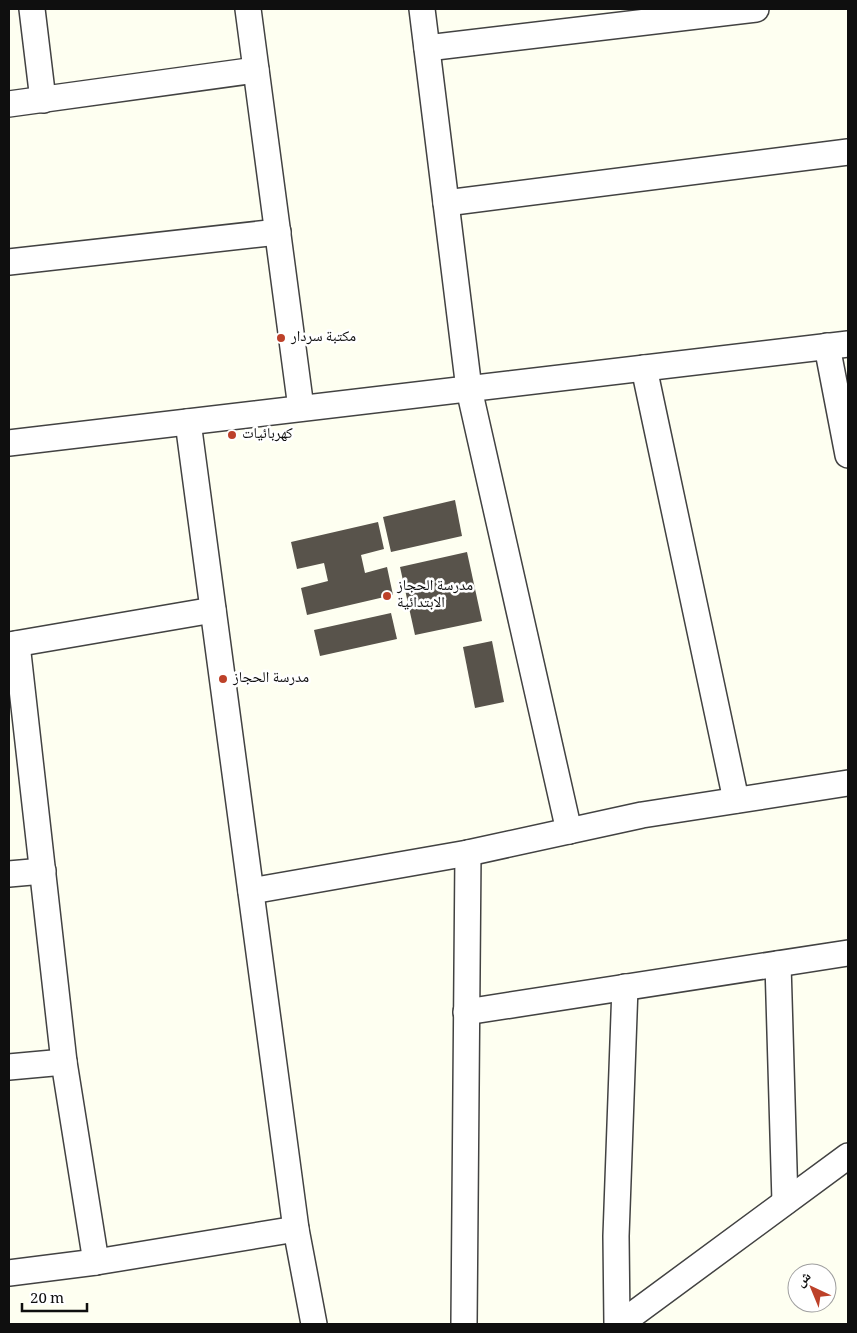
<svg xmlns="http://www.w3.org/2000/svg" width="857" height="1333" font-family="Georgia,'Noto Naskh Arabic',serif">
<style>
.building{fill:#58534b}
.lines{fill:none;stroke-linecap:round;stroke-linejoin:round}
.street-casing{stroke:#424242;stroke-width:28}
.street{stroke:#fff;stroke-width:25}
.poi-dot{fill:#bd4129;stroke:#fff;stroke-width:2}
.labels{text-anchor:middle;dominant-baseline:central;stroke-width:5;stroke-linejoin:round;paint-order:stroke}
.poi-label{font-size:15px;fill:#0f0f0f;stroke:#fff;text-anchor:start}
</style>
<rect width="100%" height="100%" fill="#fefff1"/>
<g class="building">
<polygon points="455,500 462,536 391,552 383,517"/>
<polygon points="378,522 384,549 361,555 365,573 387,567 393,595 307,615 301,588 328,581 324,563 297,569 291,542"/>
<polygon points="467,552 482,621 415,635 400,567"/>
<polygon points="391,613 397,639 320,656 314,630"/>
<polygon points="492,641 504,702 475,708 463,647"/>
</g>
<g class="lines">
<defs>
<g id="street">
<polyline points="32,9 43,100"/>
<polyline points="248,9 301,408"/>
<polyline points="422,9 469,389 569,831"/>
<polyline points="427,48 756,9"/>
<polyline points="9,104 256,70"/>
<polyline points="446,203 848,152"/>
<polyline points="9,262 278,232"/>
<polyline points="827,346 848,455"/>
<polyline points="644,368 736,800"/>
<polyline points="188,422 296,1229 314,1324"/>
<polyline points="9,443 848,344"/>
<polyline points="17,644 64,1062 96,1262"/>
<polyline points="9,645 213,610"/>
<polyline points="9,874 43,871"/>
<polyline points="251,891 468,853 642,815 848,783"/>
<polyline points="778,964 785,1202"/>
<polyline points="466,1012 848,953"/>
<polyline points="9,1067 64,1062"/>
<polyline points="9,1273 96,1262 296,1229"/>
<polyline points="464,1324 468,853"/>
<polyline points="617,1324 616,1236 625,987"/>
<polyline points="620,1324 848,1156"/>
</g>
</defs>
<use href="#street" class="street-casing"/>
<use href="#street" class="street"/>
</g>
<g class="poi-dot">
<circle cx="281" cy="338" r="5"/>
<circle cx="232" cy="435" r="5"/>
<circle cx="387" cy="596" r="5"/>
<circle cx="223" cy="679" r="5"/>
</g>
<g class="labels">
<g class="poi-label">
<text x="291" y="338">مكتبة سردار</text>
<text x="242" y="435">كهربائيات</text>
<text x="397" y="587">مدرسة الحجاز<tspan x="397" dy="17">الابتدائية</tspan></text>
<text x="233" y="679">مدرسة الحجاز</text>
</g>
</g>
<rect width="857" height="1333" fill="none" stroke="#0f0f0f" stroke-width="20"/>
<g transform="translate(812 1288) rotate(316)"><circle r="24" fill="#ffffff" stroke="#9f9f9f"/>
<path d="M0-4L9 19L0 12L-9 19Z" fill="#bd4129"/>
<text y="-8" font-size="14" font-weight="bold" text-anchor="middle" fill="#0f0f0f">ش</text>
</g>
<path d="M22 1303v8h65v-8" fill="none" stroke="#0f0f0f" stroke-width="2.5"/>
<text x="30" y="1303" font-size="15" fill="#0f0f0f" stroke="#ffffff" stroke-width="4" paint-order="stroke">20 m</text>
</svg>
